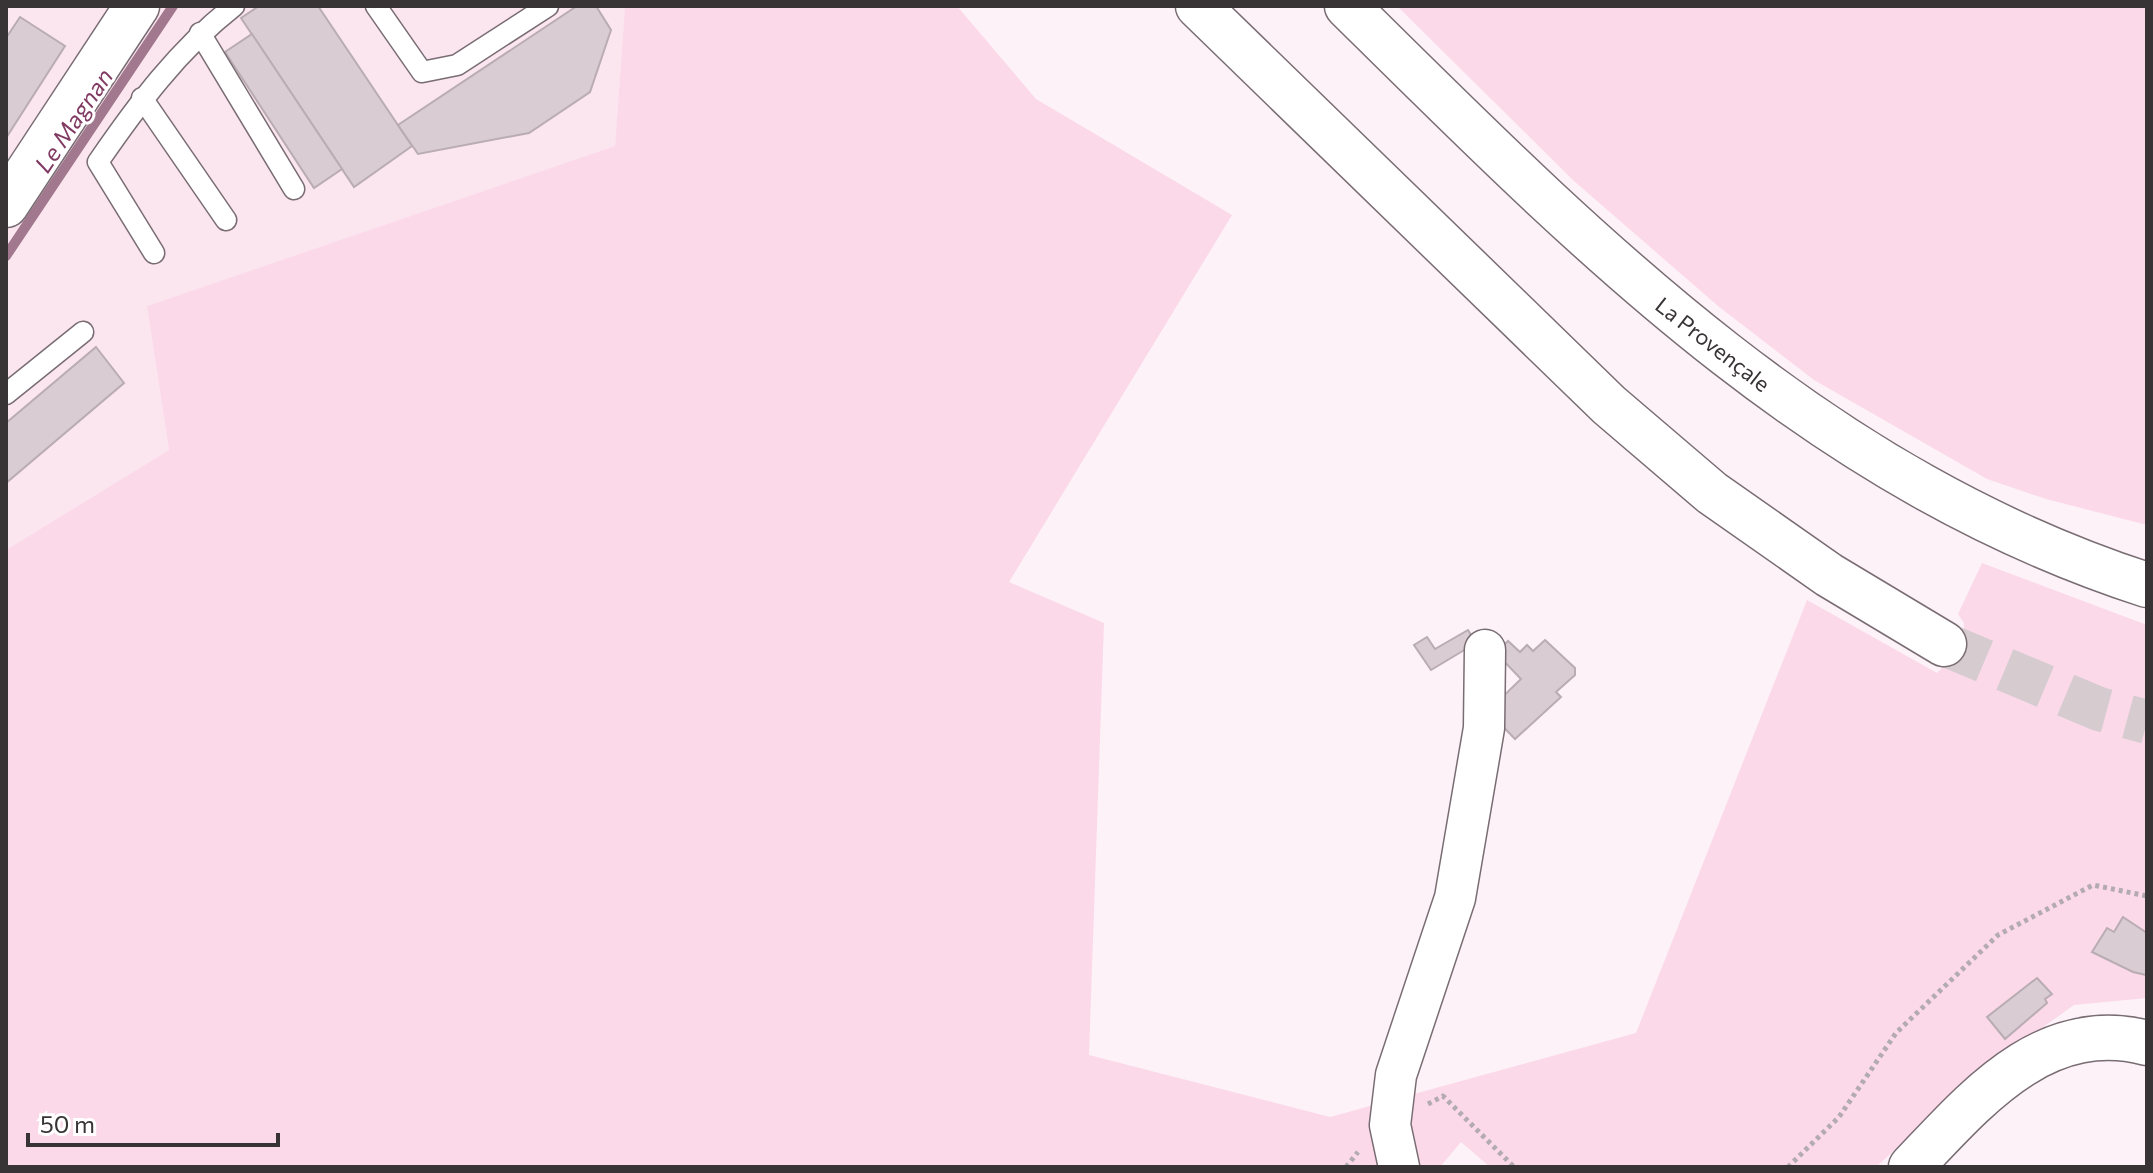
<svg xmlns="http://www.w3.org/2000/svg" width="2153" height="1173" font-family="Commissioner,sans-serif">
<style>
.built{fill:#fbe5ef}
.green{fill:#fbd9e9}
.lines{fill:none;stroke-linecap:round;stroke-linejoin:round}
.stream{stroke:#a1788d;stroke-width:10}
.building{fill:#daccd3;stroke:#b9acb2;stroke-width:2}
.highway-tunnel{stroke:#d6ccd0;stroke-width:44;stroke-dasharray:44 22;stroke-linecap:butt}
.lane-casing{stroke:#796d73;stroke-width:23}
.street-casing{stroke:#796d73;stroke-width:43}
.secondary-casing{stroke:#796d73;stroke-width:47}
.highway-casing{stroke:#796d73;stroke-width:47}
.path{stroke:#b3abaf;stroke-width:5;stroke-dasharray:4 4;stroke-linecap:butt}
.lane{stroke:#fff;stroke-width:20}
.street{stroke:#fff;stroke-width:40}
.secondary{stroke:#fff;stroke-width:44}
.highway{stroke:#fff;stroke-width:44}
.labels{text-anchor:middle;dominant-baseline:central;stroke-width:6;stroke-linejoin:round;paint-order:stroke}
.street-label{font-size:22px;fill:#383335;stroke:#fff}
.water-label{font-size:24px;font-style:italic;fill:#813b63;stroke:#fff}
</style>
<rect width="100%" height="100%" fill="#fdf2f7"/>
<polygon class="built" points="6,6 625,6 615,146 147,306 169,450 6,550"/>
<g class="green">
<polygon points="625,6 957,6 1036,99 1232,215 1009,582 1104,623 1089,1055 1330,1117 1636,1033 1807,600 1937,673 1964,647 1964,623 1958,614 1982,563 2147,625 2147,998 2074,1005 1979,1073 1876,1167 1490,1167 1461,1142 1440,1167 6,1167 6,550 169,450 147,306 615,146"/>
<polygon points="1397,6 2147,6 2147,525 2046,499 1987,479 1814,380 1718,306 1574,181"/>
</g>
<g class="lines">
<polyline class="stream" points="6,256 173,6"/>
</g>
<g class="building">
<polygon points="259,6 318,6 412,146 354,187 241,18"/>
<polygon points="577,6 596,6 611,30 590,92 529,133 418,154 398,125"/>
<polygon points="20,17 65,46 6,138 6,38"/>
<polygon points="252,34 342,169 314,188 225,52"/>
<polygon points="96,347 124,383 6,483 6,423"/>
<polygon points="1468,630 1476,643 1431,670 1414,645 1427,637 1435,649"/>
<polygon points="1545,640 1575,668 1575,675 1556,692 1561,697 1515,739 1488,711 1521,679 1496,653 1508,641 1520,652 1527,645 1533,651"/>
<polygon points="2123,917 2147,933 2146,975 2133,972 2092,952 2107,928 2114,932"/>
<polygon points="2037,978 2052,994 2045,999 2047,1003 2005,1039 1987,1017"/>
</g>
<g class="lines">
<polyline class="highway-tunnel" points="1944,644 2099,709 2147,722"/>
<defs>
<g id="lane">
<polyline points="376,6 422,72 457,65 548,6"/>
<polyline points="200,33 294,189"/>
<polyline points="142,98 226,220"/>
<path d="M154,253L98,162C138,104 178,50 234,6"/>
<polyline points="6,394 83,332"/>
</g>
<polyline id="street" points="1399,1167 1390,1125 1396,1075 1455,898 1484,728 1485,650"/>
<g id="secondary">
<polyline points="6,205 137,6"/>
<path d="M1911,1167C1975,1100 2044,1016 2147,1043"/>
</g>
<g id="highway">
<polyline points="1198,6 1609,405 1712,493 1829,575 1944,644"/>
<path d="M1347,6C1587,243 1817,478 2147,585"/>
</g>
</defs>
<use href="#lane" class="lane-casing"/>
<use href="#street" class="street-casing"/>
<use href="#secondary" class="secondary-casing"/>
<use href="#highway" class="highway-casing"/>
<g class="path">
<polyline points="1428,1104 1443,1096 1514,1167"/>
<polyline points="1346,1167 1358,1152"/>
<polyline points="1788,1167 1839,1117 1896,1033 1998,935 2093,885 2147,896"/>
</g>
<use href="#lane" class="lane"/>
<use href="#street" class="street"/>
<use href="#secondary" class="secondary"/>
<use href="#highway" class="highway"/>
</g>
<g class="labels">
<g class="street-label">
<text transform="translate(1713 344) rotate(38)">La Provençale</text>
</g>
<g class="water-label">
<text transform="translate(73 120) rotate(-56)">Le Magnan</text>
</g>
</g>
<rect width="2153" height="1173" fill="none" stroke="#383335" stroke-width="16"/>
<path d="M28 1133v12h250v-12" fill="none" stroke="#383335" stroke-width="4"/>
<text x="40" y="1133" font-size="24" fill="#383335" stroke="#ffffff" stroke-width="6" paint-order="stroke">50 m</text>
</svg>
